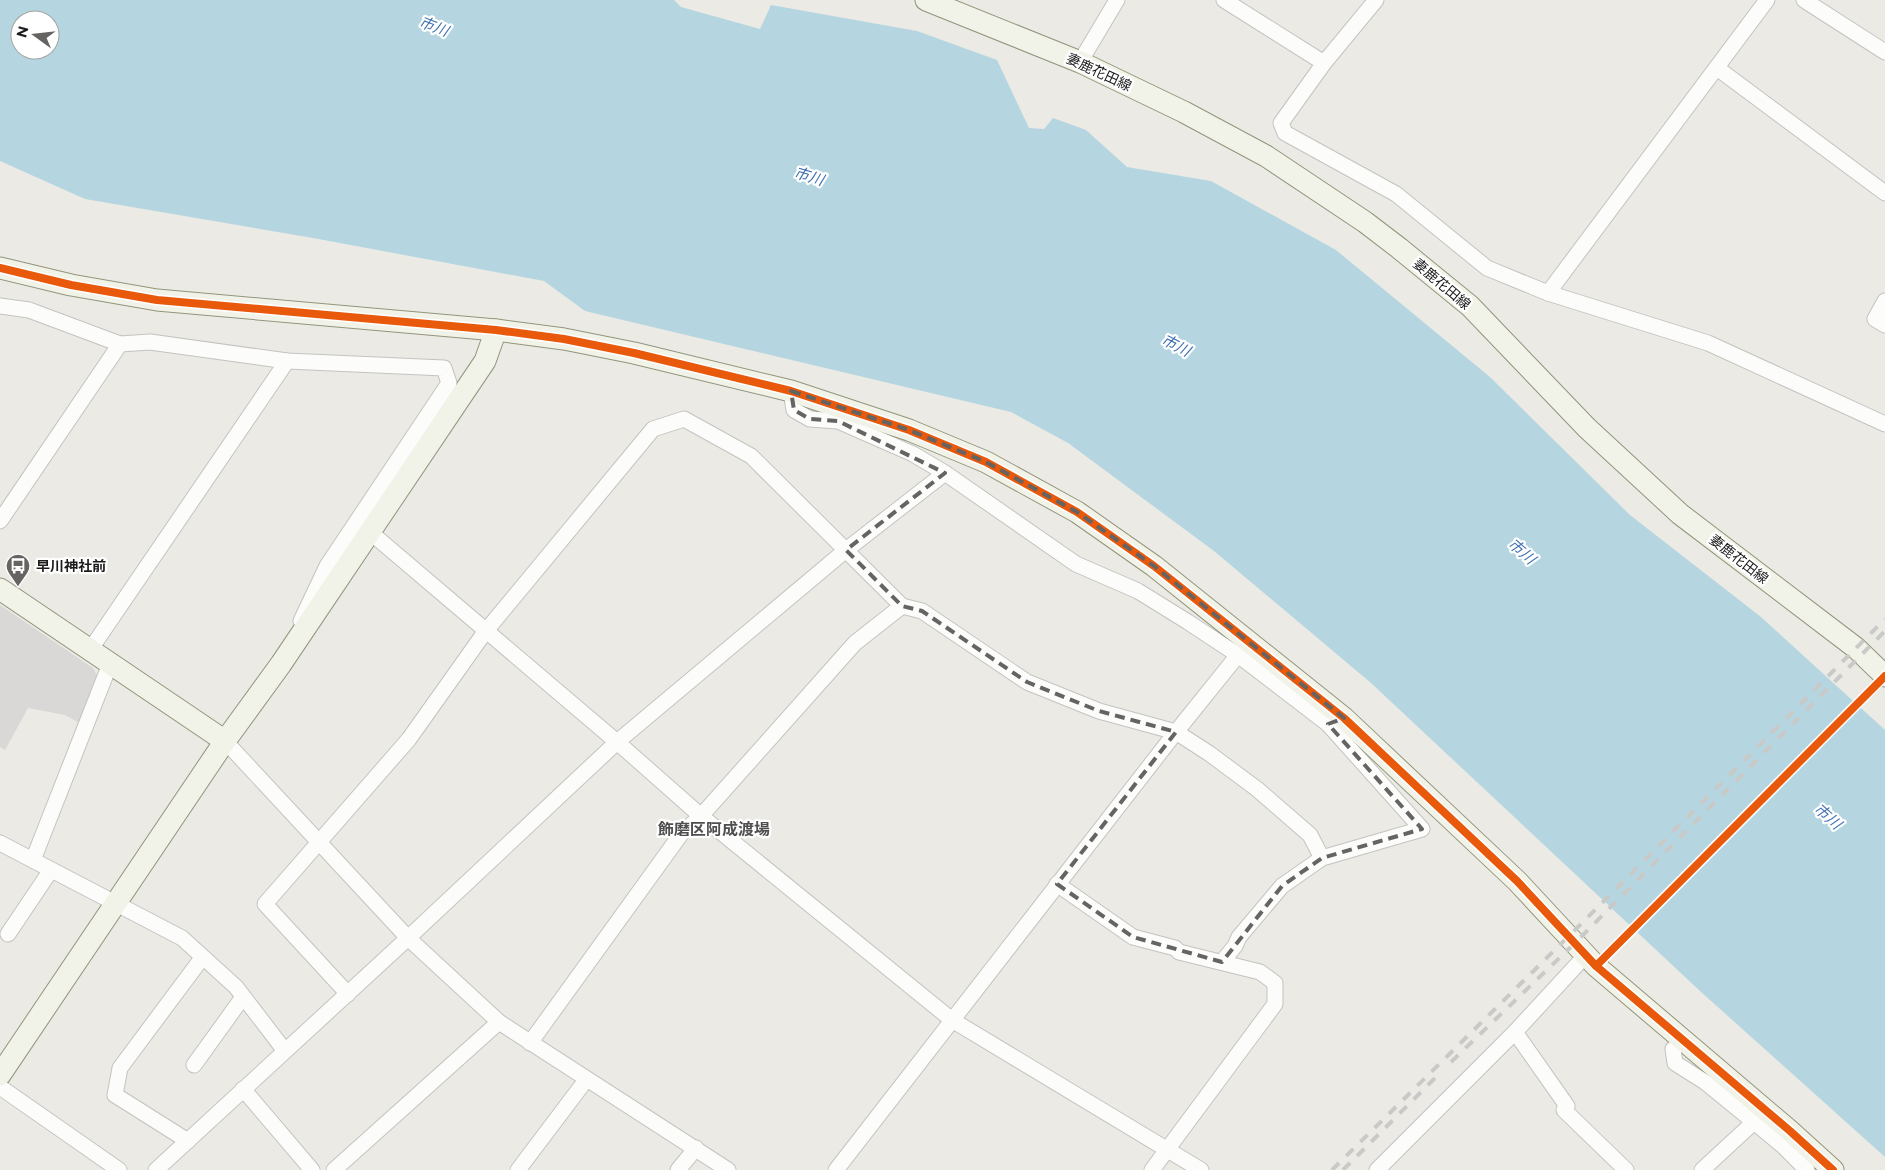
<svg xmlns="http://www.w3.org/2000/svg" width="1885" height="1170" font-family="Montserrat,'Noto Sans JP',sans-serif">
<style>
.religious{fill:#d9d8d6}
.water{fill:#b5d6e1;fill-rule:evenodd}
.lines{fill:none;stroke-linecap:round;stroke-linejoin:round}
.street-casing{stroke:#c4c3c0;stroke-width:17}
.secondary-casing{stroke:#92957c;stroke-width:23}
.street{stroke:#fcfcfb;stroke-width:15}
.secondary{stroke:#f2f3e8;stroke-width:21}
.rail{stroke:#c9c9c8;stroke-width:4;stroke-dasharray:10 10;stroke-linecap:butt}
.cycleway-casing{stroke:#fff;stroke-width:11}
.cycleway{stroke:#e8590c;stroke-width:8}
.marked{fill:none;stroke:#656462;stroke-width:4;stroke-dasharray:10 6;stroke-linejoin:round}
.labels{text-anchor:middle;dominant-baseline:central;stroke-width:4.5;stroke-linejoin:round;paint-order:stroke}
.street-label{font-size:14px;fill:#1c1c1c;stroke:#fff}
.poi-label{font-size:14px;font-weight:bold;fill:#1c1c1c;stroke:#fff;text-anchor:start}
.water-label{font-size:15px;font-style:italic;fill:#4172b3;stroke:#fff}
.quarter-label{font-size:16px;font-weight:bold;fill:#4f4f4f;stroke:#fff}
</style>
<rect width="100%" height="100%" fill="#eceae4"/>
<polygon class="religious" points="0,605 93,668 97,675 81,724 65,715 28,708 5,750 0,747"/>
<path class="water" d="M0,0H674L681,7L760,29L771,5L917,31L997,60L1029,128L1044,129L1053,118L1086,130L1127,167L1211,181L1336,250L1490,377L1630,515L1761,617L1885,730V1157L1700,991L1371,683L1214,551L1068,443L1011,412L585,311L544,281L313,238L85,199L0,161ZM20,20H50V50H20Z"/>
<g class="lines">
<defs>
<g id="street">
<polyline points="1224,0 1324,63"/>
<polyline points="1376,0 1324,63 1281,123 1285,133 1396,194 1487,268 1548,293 1708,343 1885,424"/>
<polyline points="1804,0 1885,52"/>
<polyline points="1080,62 1117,0"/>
<polyline points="1717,68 1885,193"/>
<polyline points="1548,293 1767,0"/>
<polyline points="1885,301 1875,319 1885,325"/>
<polyline points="0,306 29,310 120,344 150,342 287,361 444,368 449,383 327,566 301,621"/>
<polyline points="791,391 794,410 810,419 838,421 913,454 945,473 1076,564 1138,591 1188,622 1238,655 1328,724 1344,718"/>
<polyline points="0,521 120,344"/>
<polyline points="370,532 617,742 701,816 952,1020 1201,1170"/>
<polyline points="90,650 287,361"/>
<polyline points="225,741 408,938 499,1022 728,1170"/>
<polyline points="0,843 182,938 236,987 285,1051"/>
<polyline points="33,860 110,664"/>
<polyline points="1057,884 1133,937 1175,948 1179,952 1260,972 1275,983 1275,1004 1152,1170"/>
<polyline points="8,934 51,870"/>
<polyline points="1222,962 1235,946 1239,937 1282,886 1322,858 1422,829 1328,724"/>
<polyline points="348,994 265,904 409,739 485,632 653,429 684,419 751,456 902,606 922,611 1027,682 1099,711 1176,732 1210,754 1257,789 1310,835 1322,858"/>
<polyline points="1515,1032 1567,1106 1564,1110 1626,1170"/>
<polyline points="1683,1041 1673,1049 1675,1063 1705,1082 1754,1122 1702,1170"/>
<polyline points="530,1043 681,834 701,816 855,643 902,606"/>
<polyline points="194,1065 243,997"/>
<polyline points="0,1087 119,1170"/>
<polyline points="243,1089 312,1170"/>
<polyline points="1754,1122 1783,1146 1807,1170"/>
<polyline points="188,1141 115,1095 120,1068 202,958"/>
<polyline points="156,1170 408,938 617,742 846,550 945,473"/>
<polyline points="334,1170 499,1022"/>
<polyline points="518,1170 586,1080"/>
<polyline points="678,1170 696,1148"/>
<polyline points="836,1170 1176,732 1238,655"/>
<polyline points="1377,1170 1515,1032 1585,956"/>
</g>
<g id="secondary">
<polyline points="926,0 1080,62 1184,112 1266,156 1365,222 1399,248 1470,306 1587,428 1680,514 1856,648 1885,676"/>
<polyline points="0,268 71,285 157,300 496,330 564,339 634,353 791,391 909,430 986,462 1077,512 1154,566 1344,718 1517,881 1596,966 1790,1131 1833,1170"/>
<polyline points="0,589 225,741"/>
<polyline points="0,1075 225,741 281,664 485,361 496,330"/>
</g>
</defs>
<use href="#street" class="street-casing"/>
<use href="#secondary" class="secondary-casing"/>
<use href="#street" class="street"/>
<use href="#secondary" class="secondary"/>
<g class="rail">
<polyline points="1451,1062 1575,943 1885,631"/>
<polyline points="1332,1170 1575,930 1885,619"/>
<polyline points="1343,1170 1435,1078"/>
</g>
<defs>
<g id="cycleway">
<polyline points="0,268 71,285 157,300 496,330 564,339 634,353 791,391 909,430 986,462 1077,512 1154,566 1344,718 1517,881 1596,966 1790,1131 1833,1170"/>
<polyline points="1596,966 1885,676"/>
</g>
</defs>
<use href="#cycleway" class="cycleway-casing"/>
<use href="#cycleway" class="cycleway"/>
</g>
<path class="marked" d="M791,391L909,430L986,462L1077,512L1154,566L1344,718L1328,724L1422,829L1322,858L1282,886L1222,962L1133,937L1057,884L1176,732L1099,711L1027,682L922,611L902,606L846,550L945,473L838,421L810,419L794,410Z"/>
<defs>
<symbol id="bus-pin" viewBox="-11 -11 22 30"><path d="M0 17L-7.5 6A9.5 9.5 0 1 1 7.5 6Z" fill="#656462" stroke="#fff"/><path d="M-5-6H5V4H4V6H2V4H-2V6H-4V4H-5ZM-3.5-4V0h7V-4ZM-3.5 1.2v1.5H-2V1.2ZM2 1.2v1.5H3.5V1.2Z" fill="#fff"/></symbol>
</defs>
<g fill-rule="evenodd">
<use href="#bus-pin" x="4" y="552" width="28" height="38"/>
</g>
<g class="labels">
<g class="street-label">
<text transform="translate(1099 72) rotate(25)">妻鹿花田線</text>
<text transform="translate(1442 284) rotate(40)">妻鹿花田線</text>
<text transform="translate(1739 559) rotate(38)">妻鹿花田線</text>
</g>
<g class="poi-label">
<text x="36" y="566">早川神社前</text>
</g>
<g class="water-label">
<text transform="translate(434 26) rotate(21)">市川</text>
<text transform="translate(809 176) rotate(17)">市川</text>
<text transform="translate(1176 345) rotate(27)">市川</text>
<text transform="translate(1522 551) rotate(41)">市川</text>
<text transform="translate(1828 816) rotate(41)">市川</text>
</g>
<g class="quarter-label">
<text x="714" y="829">飾磨区阿成渡場</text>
</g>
</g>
<g transform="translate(35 35) rotate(285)"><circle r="24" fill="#ffffff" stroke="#a4a4a4"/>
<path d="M0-4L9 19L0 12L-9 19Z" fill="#656462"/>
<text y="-8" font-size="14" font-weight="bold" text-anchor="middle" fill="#1c1c1c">N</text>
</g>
</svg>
